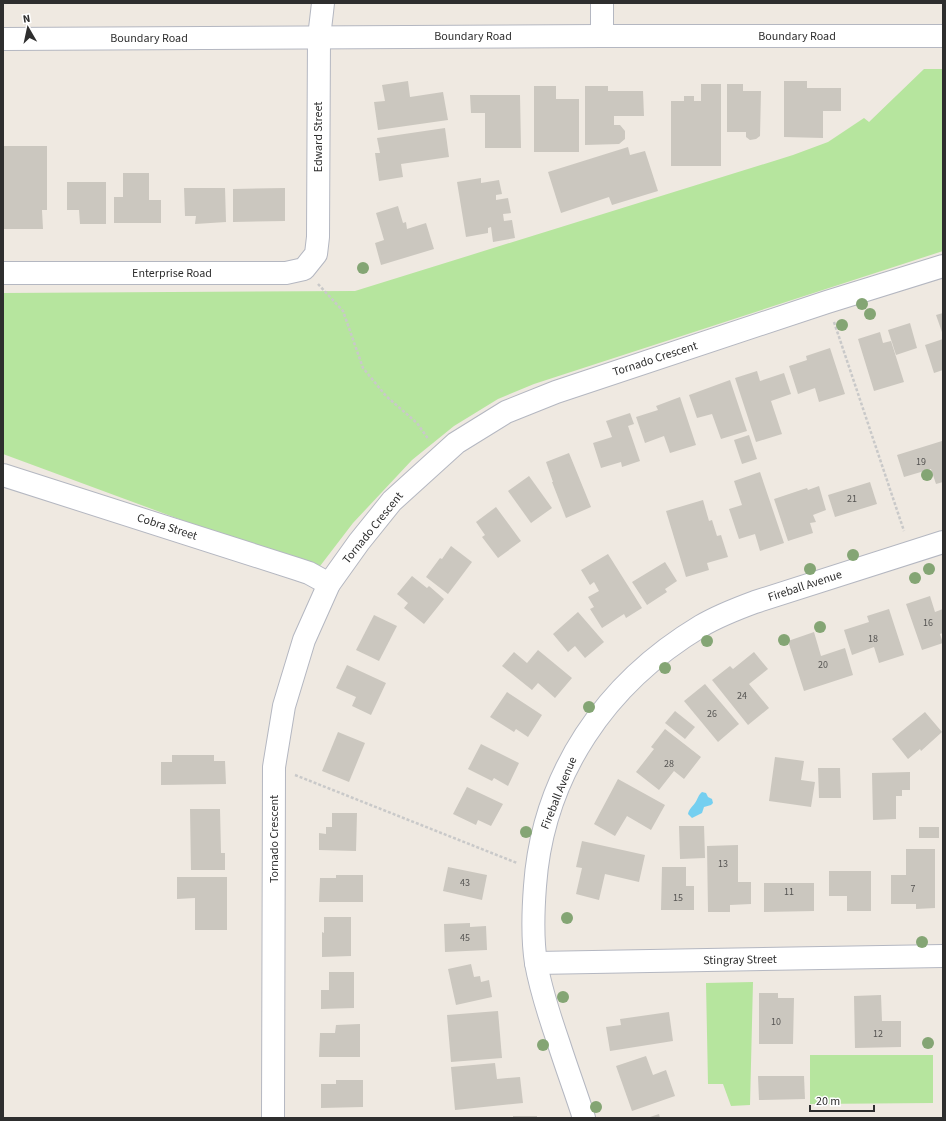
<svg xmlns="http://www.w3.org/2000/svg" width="946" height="1121" font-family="'Source Sans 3',sans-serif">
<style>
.green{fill:#b6e59e}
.water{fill:#75cff0}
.building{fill:#cbc7bf}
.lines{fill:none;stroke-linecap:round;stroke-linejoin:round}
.street-casing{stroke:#b4b7c1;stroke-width:24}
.path{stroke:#c9c9c9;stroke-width:2.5;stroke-dasharray:3 2;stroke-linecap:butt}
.street{stroke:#fff;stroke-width:22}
.tree{fill:#84a574}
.labels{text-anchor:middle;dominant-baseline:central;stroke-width:3.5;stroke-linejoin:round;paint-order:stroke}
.number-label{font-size:10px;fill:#555452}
.street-label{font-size:12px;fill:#2e2e2e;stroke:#fff}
</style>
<rect width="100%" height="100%" fill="#efe9e1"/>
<g class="green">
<polygon points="924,69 943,69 943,251 534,384 498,399 454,426 412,460 353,523 317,570 3,454 3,293 355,291 793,155 828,142 864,118 869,122"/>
<polygon points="753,982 750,1105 731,1106 723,1084 708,1084 706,983"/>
<polygon points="810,1055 933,1055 933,1103 810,1104"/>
</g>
<path class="water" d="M702,792L706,793L708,797L712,799L713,803L711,805L704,807L702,813L692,818L688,814C689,809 692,807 695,803C698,799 698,795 702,792Z"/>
<g class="building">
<polygon points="408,81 410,97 443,92 448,120 378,130 374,102 385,101 382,85"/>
<polygon points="784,81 807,81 807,88 841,88 841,111 823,111 823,138 784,137"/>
<polygon points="701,84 721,84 721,166 671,166 671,101 684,101 684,96 694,96 694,101 701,101"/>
<polygon points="727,84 743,84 743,91 761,91 760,136 756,139 750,140 746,137 746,132 727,132"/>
<polygon points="534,86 556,86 556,99 579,99 579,152 534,152"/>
<polygon points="585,86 608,86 608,91 643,91 644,116 614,116 614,125 620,125 625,131 625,139 619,144 585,145"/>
<polygon points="470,95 520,95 521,148 485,148 485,113 471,113"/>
<polygon points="445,128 449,157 401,164 403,177 379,181 375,153 380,153 377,138"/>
<polygon points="3,146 47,146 47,210 42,210 43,229 4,229 4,209 3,209"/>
<polygon points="628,147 630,155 645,151 658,191 612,205 609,197 561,213 548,172"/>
<polygon points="123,173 149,173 149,200 161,200 161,223 114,223 114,197 123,197"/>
<polygon points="481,178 481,183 499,180 502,194 496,195 496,200 508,198 511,213 503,214 504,221 512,220 515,238 493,242 491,227 488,228 488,233 466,237 457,182"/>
<polygon points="67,182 106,182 106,224 80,224 79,210 67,210"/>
<polygon points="184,188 225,188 226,222 195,224 196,216 185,216"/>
<polygon points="285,188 285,221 233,222 233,189"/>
<polygon points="398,206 403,223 406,222 407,229 426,223 434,249 381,265 375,243 384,240 376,213"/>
<polygon points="943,313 943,335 936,315"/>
<polygon points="910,323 917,348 896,355 888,330"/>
<polygon points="880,332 883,343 891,341 904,382 874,391 858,339"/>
<polygon points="943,339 943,370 934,373 925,345"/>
<polygon points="830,348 845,394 819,402 815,388 798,394 789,366 807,360 806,356"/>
<polygon points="757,371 760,381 784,373 791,394 771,401 782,434 756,442 735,378"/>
<polygon points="730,380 747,431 721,439 712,414 697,418 689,395"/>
<polygon points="680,397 696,445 670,453 664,436 645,443 636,417 658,410 656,406"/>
<polygon points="630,413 634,424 628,426 640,461 622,467 621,462 601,468 593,443 612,437 606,421"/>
<polygon points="749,435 757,459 742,464 734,440"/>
<polygon points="942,441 943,446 943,482 936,484 931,469 904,477 897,455"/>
<polygon points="569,453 591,507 566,518 552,482 553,482 546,462"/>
<polygon points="760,472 784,543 760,551 755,534 739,539 729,509 742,505 734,481"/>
<polygon points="529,476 552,508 531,523 508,491"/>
<polygon points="870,482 877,504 835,517 828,495"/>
<polygon points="819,486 826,510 813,515 816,522 810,523 813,533 788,541 774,499 807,488 808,490"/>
<polygon points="703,500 709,521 712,520 717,536 721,535 728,557 707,563 709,570 686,577 666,511"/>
<polygon points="496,507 521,541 498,558 482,537 485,535 476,522"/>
<polygon points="451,546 472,562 448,594 426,577 440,558 442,559"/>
<polygon points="608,554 642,608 626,618 624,614 602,628 590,609 594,607 588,597 599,591 594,582 590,585 581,570"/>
<polygon points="665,562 677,581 665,589 667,592 647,605 632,582"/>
<polygon points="412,576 427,588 429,586 444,599 424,624 404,608 408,603 397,594"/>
<polygon points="930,596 935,612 943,609 943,633 940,634 943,643 922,650 906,604"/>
<polygon points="889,609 904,655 879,663 874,647 852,655 844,630 869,622 867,616"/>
<polygon points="578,612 604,642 585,658 575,646 568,652 553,634"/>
<polygon points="374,615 397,626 379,661 356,650"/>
<polygon points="814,632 821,656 845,648 853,675 804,691 788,641"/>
<polygon points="538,650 572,678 555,698 538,683 532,690 502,666 514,652 527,663"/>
<polygon points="754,652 768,669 749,684 769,708 748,725 712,680 730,666 733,669"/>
<polygon points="347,665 386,683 371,715 352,706 356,697 336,688"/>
<polygon points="705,684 739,724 718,742 684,701"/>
<polygon points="507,692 542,715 528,737 516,729 514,732 490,717"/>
<polygon points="675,711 695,727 685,739 665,723"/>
<polygon points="925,712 942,732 921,751 920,749 908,759 892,739"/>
<polygon points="665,729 701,757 684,779 674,771 659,790 636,772 654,749 651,747"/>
<polygon points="338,732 365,743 349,782 322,771"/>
<polygon points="481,744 519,763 508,786 494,778 492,781 468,769"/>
<polygon points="172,755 214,755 214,761 225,761 226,784 161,785 161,762 172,762"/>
<polygon points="775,757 804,761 801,780 815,782 811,807 769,801"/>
<polygon points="818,768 840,768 841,798 819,798"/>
<polygon points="910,772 910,790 902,790 902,796 896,796 896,819 873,820 872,773"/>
<polygon points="618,779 665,805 651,830 627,816 615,836 594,824"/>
<polygon points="467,787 503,804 491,826 478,820 476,825 453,814"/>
<polygon points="190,809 220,809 221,853 225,853 225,870 191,870"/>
<polygon points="332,813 357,813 356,851 319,850 319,833 326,834 326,827 332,827"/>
<polygon points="679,826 704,826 705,858 680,859"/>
<rect x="919" y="827" width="20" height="11"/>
<polygon points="582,841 645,855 639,882 605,874 599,900 576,894 582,868 576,867"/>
<polygon points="738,845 738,882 751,882 751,904 730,905 730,912 708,912 707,846"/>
<polygon points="906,849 935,849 935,908 916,909 916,904 891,904 891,875 906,875"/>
<polygon points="448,867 487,875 482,900 443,891"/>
<polygon points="662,867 686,867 686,886 694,886 694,910 661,910"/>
<polygon points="829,871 871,871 871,911 847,911 847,896 829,896"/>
<polygon points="336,875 363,875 363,902 319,902 320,878 336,878"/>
<polygon points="177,877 227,877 227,930 195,930 195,898 177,899"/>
<polygon points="764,883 814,883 814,911 764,912"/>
<polygon points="324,917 351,917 351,956 322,957 322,932 324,933"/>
<polygon points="470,923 470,927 486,926 487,950 445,952 444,924"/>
<polygon points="471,964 474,977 480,976 481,982 489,980 492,997 456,1005 448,969"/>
<polygon points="329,972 354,972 354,1008 321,1009 321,990 329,990"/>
<polygon points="759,993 778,993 778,998 794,998 793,1044 759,1044"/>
<polygon points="881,995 882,1021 901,1021 901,1047 855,1048 854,996"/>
<polygon points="498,1011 502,1058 451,1062 447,1015"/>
<polygon points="669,1012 673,1041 610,1051 606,1027 621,1025 620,1019"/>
<polygon points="360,1024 360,1057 319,1057 320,1033 335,1033 336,1025"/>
<polygon points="646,1056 653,1075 666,1070 675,1096 632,1111 616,1066"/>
<polygon points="495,1063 497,1079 520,1077 523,1103 455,1110 451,1067"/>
<polygon points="758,1076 804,1076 805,1099 759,1100"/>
<polygon points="336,1080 363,1080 363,1107 321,1108 321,1084 336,1084"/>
<polygon points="659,1114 660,1118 647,1118"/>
<rect x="513" y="1116" width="24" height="2"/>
</g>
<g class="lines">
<defs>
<g id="street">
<polyline points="602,36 602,3"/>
<polyline points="3,39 602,36 943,36"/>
<polyline points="3,273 286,273 304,269 316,254 318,237 319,37 322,12 323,3"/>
<polyline points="3,475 297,569 309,573 329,584"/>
<polyline points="536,963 943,956"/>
<polyline points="273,1118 274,767 284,706 304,640 329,584 359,542 392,501 456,443 506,412 556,392 827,302 943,266"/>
<path d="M584,1118C576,1093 567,1069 559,1044C550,1018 541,991 536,963C532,938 533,912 535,886C543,774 606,683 701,626C718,616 736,609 755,602L943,542"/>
</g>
</defs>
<use href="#street" class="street-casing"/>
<g class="path">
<polyline points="318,284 343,311 363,368 386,396 417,423 429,440"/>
<polyline points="834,322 904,531"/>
<polyline points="295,775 517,863"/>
</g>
<use href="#street" class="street"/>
</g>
<g class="tree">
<circle cx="363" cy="268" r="6"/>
<circle cx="862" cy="304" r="6"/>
<circle cx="870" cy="314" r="6"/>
<circle cx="842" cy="325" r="6"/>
<circle cx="927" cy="475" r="6"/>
<circle cx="853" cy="555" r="6"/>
<circle cx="810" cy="569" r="6"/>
<circle cx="929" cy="569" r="6"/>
<circle cx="915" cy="578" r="6"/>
<circle cx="820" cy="627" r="6"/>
<circle cx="784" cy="640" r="6"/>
<circle cx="707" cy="641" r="6"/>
<circle cx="665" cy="668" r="6"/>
<circle cx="589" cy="707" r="6"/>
<circle cx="526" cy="832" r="6"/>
<circle cx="567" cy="918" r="6"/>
<circle cx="922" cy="942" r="6"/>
<circle cx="563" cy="997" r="6"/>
<circle cx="928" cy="1043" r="6"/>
<circle cx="543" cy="1045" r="6"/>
<circle cx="596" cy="1107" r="6"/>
</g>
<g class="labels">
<g class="number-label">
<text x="921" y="462">19</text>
<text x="852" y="499">21</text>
<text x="928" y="623">16</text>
<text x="873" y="639">18</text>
<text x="823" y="665">20</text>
<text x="742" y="696">24</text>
<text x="712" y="714">26</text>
<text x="669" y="764">28</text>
<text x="723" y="864">13</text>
<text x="465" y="883">43</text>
<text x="913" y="889">7</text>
<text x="789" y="892">11</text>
<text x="678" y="898">15</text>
<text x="465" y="938">45</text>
<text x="776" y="1022">10</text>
<text x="878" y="1034">12</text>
</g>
<g class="street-label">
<text x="473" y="36">Boundary Road</text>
<text x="797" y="36">Boundary Road</text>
<text x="149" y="38">Boundary Road</text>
<text transform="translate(318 137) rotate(-90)">Edward Street</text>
<text x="172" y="273">Enterprise Road</text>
<text transform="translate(655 359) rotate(-18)">Tornado Crescent</text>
<text transform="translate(167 527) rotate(18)">Cobra Street</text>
<text transform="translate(373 528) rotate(-51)">Tornado Crescent</text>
<text transform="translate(805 586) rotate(-18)">Fireball Avenue</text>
<text transform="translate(559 793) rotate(-68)">Fireball Avenue</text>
<text transform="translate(274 839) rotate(-90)">Tornado Crescent</text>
<text transform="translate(740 960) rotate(-1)">Stingray Street</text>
</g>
</g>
<rect width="946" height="1121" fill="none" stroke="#2e2e2e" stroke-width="8"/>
<g transform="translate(28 28) rotate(351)" stroke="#ffffff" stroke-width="3" paint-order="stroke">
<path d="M0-3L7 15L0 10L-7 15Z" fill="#2e2e2e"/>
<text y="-6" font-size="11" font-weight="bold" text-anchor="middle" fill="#2e2e2e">N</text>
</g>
<path d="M810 1105v6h64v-6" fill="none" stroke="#2e2e2e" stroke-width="2"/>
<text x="816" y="1105" font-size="12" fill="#2e2e2e" stroke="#ffffff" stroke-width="3" paint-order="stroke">20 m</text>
</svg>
